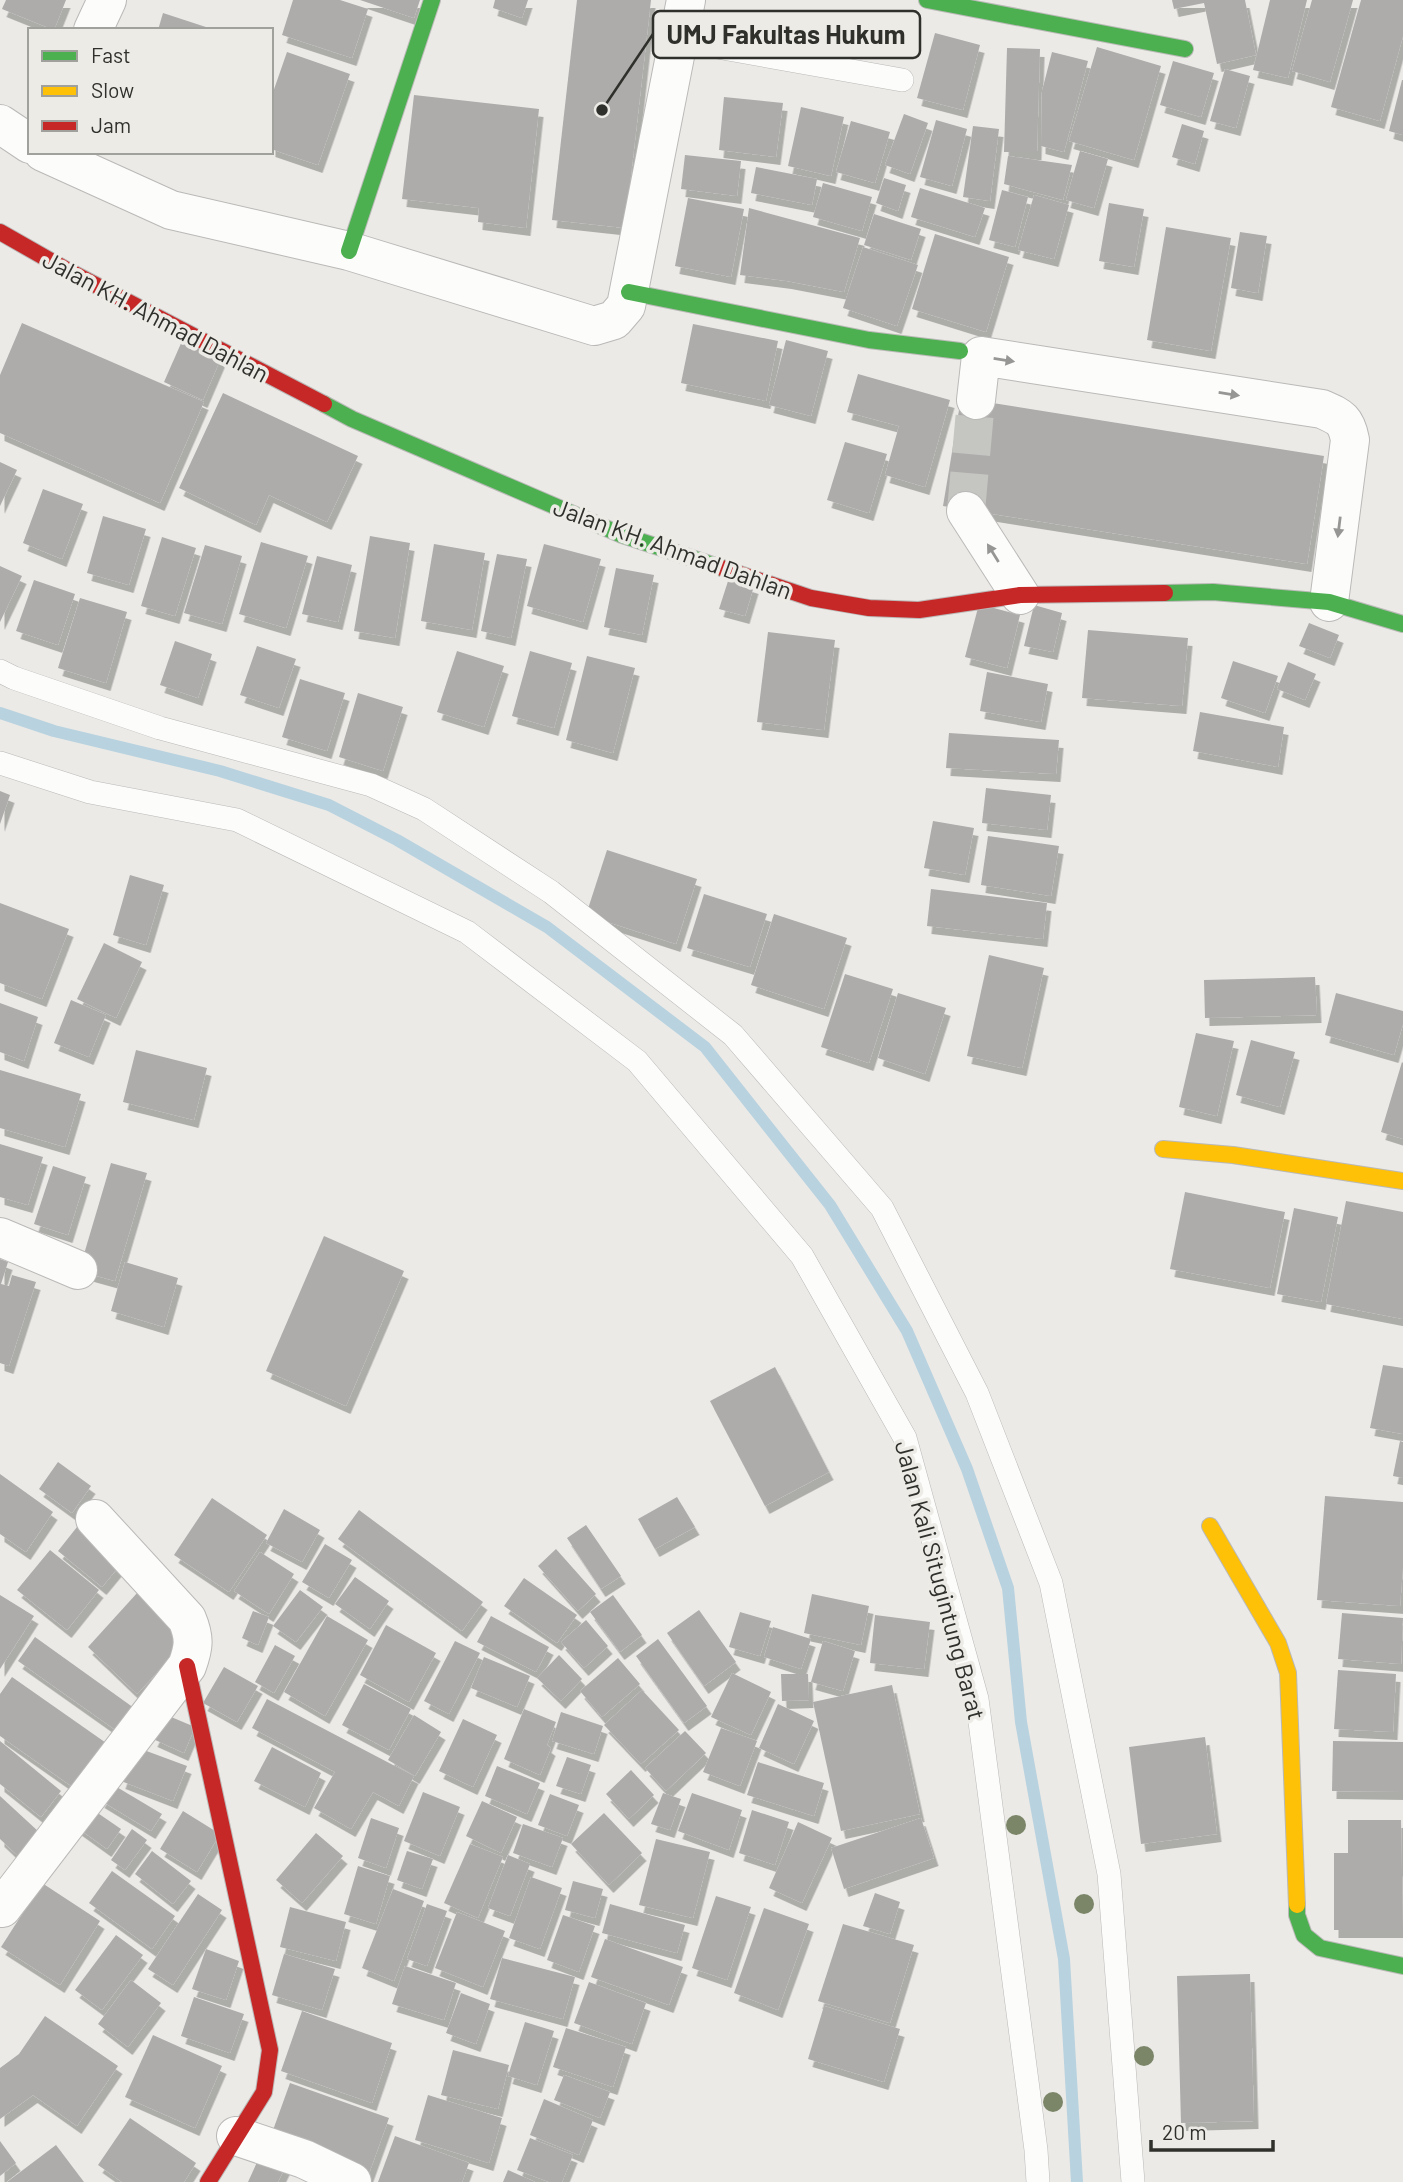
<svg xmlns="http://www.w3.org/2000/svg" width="1403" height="2182" font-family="Barlow,sans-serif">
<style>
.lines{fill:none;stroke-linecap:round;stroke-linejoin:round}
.stream{stroke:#b8d2df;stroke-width:12}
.building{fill:#adacab;filter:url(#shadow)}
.street-tunnel{stroke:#c5c5c2;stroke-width:38;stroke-dasharray:38 19;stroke-linecap:butt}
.lane-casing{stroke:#bab9b7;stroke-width:24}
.street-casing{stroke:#bab9b7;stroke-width:40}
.fast-casing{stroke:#bab9b7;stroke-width:18}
.slow-casing{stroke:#bab9b7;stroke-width:18}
.jam-casing{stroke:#bab9b7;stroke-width:18}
.lane{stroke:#fcfcfb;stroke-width:23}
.street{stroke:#fcfcfb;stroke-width:38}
.fast{stroke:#4caf50;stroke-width:16}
.slow{stroke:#ffc107;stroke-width:16}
.jam{stroke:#c62828;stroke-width:16}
.tree{fill:#7b8669}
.oneway{fill:#969694}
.labels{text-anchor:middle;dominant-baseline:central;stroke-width:7;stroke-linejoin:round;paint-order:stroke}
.street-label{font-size:24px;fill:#2f2f2c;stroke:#ecebe6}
.leader{fill:none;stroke:#2f2f2c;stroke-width:2.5}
.callout-dot{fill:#2f2f2c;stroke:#ecebe6;stroke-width:2.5}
.callout{fill:#ecebe6;stroke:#2f2f2c;stroke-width:2.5}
.callout-label{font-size:26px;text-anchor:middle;font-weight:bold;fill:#2f2f2c}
</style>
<defs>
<filter id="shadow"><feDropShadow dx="4.5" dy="8" stdDeviation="0" flood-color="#0004"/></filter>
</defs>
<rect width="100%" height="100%" fill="#ebeae7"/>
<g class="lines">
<polyline class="stream" points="0,713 54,731 220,771 329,805 397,840 547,927 705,1047 830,1205 907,1331 967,1469 1008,1588 1021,1722 1064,1959 1077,2182"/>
</g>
<g class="building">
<polygon points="6,0 66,0 54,30 2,9"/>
<polygon points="293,0 340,0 368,9 352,58 282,35"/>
<polygon points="360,0 420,0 414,18"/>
<polygon points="495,0 528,0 522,18 493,8"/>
<polygon points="577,0 651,0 625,228 552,220"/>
<polygon points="1172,0 1245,0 1256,55 1217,64 1204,3 1174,9"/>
<polygon points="1270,0 1307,0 1288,78 1253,70"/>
<polygon points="1312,0 1353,0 1330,82 1292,71"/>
<polygon points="1361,0 1403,0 1403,36 1380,121 1331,107"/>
<polygon points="163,13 212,29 212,30 158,30"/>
<polygon points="935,33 980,45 963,110 917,98"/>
<polygon points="1097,47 1161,66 1134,160 1069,141"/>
<polygon points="1007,48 1040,49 1037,152 1004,152"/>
<polygon points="287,52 350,74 318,165 271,149 271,98"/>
<polygon points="1052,52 1088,61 1064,152 1041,146 1042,91"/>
<polygon points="1173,61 1214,73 1201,117 1160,105"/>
<polygon points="1225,69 1250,76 1236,128 1210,121"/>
<polygon points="1402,80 1403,80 1403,135 1389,131"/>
<polygon points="414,95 539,109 526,228 478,222 479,208 402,199"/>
<polygon points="724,97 783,103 776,157 719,150"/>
<polygon points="801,107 844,117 831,176 788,166"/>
<polygon points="904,114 928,123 910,174 885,165"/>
<polygon points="936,120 967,129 952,186 920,177"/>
<polygon points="851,121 890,132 875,183 836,172"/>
<polygon points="1182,124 1204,131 1195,164 1172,157"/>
<polygon points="973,126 999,129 990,201 963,197"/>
<polygon points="1080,151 1108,159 1094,208 1066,200"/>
<polygon points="685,155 741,161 737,196 681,189"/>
<polygon points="1008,156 1072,165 1063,200 1004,184"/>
<polygon points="756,167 817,179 812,205 751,193"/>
<polygon points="884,178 906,185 898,211 876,203"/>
<polygon points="823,183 872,197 862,231 813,217"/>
<polygon points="920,188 985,208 975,237 911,217"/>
<polygon points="1002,190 1028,197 1015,247 989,240"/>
<polygon points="1034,195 1069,205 1054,259 1018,250"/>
<polygon points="688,198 744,209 731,277 675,266"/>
<polygon points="1109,203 1144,209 1134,267 1099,261"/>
<polygon points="749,208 860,238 844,292 787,281 740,275"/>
<polygon points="874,214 921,229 911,260 864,245"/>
<polygon points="1166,227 1231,238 1211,351 1147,340"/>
<polygon points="1240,232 1267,236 1258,293 1231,288"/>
<polygon points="935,234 1009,257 986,332 912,309"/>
<polygon points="863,247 918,265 897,326 843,308"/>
<polygon points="22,323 204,402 160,503 0,433 0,375"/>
<polygon points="693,324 778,341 766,401 681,383"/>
<polygon points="786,340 828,351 811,416 769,405"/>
<polygon points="182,341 221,358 203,400 164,382"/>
<polygon points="858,374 950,400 925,487 885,475 899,426 847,412"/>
<polygon points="223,393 358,456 327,522 269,495 256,525 179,488"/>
<polygon points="961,398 1324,456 1307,564 943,506"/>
<polygon points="845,442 887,454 869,513 827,500"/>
<polygon points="0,462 17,470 0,506"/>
<polygon points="43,489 83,504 62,559 23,543"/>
<polygon points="103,516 146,529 129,585 87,573"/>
<polygon points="370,536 410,543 395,638 354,631"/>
<polygon points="162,537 196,548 175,616 141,606"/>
<polygon points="261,542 308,556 286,628 239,614"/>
<polygon points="434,544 485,553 472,630 421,621"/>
<polygon points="544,544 601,559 583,622 527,606"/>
<polygon points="205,545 242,556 222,624 184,613"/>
<polygon points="497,554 527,559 511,638 481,631"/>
<polygon points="317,556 352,565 338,622 302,614"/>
<polygon points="0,566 22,576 0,622"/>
<polygon points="616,568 654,575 642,635 604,627"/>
<polygon points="729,578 754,586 745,616 719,609"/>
<polygon points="34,580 75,594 58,645 16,631"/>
<polygon points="80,598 127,612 106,683 58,668"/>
<polygon points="979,604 1020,615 1007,668 965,657"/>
<polygon points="1034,605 1062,613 1053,652 1024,646"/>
<polygon points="1309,623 1339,635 1330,658 1299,646"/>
<polygon points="1088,630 1188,638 1182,706 1082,698"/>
<polygon points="768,632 835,640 824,730 757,722"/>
<polygon points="175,641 212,654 198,698 160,685"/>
<polygon points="257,646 296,659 279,708 240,695"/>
<polygon points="457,651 504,666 484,727 437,712"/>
<polygon points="530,651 572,663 554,728 512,716"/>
<polygon points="587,656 635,668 613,753 566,740"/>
<polygon points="1233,661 1278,676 1265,713 1221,698"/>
<polygon points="1288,662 1316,674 1305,700 1277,689"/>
<polygon points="987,672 1048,684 1041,722 980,711"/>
<polygon points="300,679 345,693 327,751 282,737"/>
<polygon points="358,693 403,707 383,771 339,757"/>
<polygon points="1200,712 1284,727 1278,767 1193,751"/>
<polygon points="949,733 1059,740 1056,774 946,768"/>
<polygon points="986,788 1051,795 1047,830 982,823"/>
<polygon points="0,791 10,795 0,824"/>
<polygon points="933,821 974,828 965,875 924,868"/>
<polygon points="988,836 1059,846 1051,896 981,885"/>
<polygon points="607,850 697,879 676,944 586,915"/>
<polygon points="130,875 164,885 146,945 113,935"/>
<polygon points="931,889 1047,903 1043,939 927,926"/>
<polygon points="704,894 767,914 750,967 687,948"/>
<polygon points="0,903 69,929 42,999 0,983"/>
<polygon points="774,914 847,938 824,1009 751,985"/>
<polygon points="104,943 142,962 116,1018 77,999"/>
<polygon points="989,955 1044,968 1022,1068 967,1056"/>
<polygon points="845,974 893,989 869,1063 821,1047"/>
<polygon points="1315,977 1317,1015 1205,1018 1204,980"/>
<polygon points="898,993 946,1008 925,1074 878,1058"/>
<polygon points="1336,993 1403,1011 1403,1024 1394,1055 1325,1035"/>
<polygon points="71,1000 106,1015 89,1057 54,1043"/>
<polygon points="0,1003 38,1017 24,1061 0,1052"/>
<polygon points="1196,1033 1234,1041 1217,1116 1179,1107"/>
<polygon points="1251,1040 1295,1052 1280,1107 1236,1095"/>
<polygon points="136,1050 207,1068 194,1120 123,1102"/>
<polygon points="1402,1062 1403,1063 1403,1139 1381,1132"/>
<polygon points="0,1070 81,1094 65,1147 0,1128"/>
<polygon points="0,1144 43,1157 28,1205 0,1197"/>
<polygon points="111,1163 147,1173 115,1281 79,1271"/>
<polygon points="53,1166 86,1177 68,1235 34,1224"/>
<polygon points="1185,1192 1285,1212 1270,1288 1170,1269"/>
<polygon points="1346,1201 1403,1212 1403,1319 1326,1304"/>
<polygon points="1294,1208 1338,1217 1321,1302 1277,1294"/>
<polygon points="324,1236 404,1271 346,1406 266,1371"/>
<polygon points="0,1259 8,1262 1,1284 9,1286 12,1275 36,1282 9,1366 0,1363"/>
<polygon points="125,1262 178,1278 164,1327 111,1311"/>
<polygon points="1383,1365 1403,1368 1403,1434 1370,1428"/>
<polygon points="775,1367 829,1472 765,1506 710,1401"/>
<polygon points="1400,1441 1403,1442 1403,1478 1393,1476"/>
<polygon points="58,1462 91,1486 72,1513 39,1489"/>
<polygon points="0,1474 53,1512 26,1552 0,1534"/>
<polygon points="1325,1496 1403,1502 1403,1567 1400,1606 1317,1600"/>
<polygon points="677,1497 695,1527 655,1549 638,1519"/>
<polygon points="212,1498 267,1535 229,1592 174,1555"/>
<polygon points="284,1509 320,1530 302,1562 266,1543"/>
<polygon points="359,1510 483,1602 462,1631 338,1539"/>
<polygon points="586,1525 621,1576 601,1589 567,1538"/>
<polygon points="77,1527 121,1564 102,1587 58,1551"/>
<polygon points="325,1544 352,1560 329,1598 302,1582"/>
<polygon points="556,1549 596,1594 578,1611 538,1566"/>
<polygon points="50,1550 99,1590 67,1630 17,1590"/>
<polygon points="260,1552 294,1574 269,1614 234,1591"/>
<polygon points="355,1577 389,1601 370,1629 335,1604"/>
<polygon points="524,1578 577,1615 557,1643 504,1606"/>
<polygon points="300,1590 323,1607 296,1642 273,1626"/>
<polygon points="138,1592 188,1639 137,1694 88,1647"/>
<polygon points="812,1594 869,1606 861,1645 804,1633"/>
<polygon points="0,1595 34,1616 0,1669"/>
<polygon points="613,1595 642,1635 620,1652 590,1612"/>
<polygon points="699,1610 736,1662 704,1686 667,1633"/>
<polygon points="253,1611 269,1617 258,1645 242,1638"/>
<polygon points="740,1612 771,1621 760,1656 729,1647"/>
<polygon points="1342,1613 1403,1618 1401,1664 1338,1659"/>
<polygon points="875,1615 930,1622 924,1669 870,1663"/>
<polygon points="327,1616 368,1640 325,1716 284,1692"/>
<polygon points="491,1616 549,1647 536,1672 477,1642"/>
<polygon points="586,1620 608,1646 584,1668 561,1642"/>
<polygon points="386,1625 436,1653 409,1702 360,1675"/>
<polygon points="773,1627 811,1639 801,1669 764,1657"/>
<polygon points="35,1637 141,1713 124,1736 18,1661"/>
<polygon points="658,1639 707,1706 684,1723 636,1656"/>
<polygon points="455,1641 480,1653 449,1714 424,1701"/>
<polygon points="823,1641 855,1651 843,1691 811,1682"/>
<polygon points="275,1645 295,1656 274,1693 255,1682"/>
<polygon points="559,1655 582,1679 561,1701 537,1678"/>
<polygon points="484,1657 530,1676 517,1707 471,1688"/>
<polygon points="618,1658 640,1684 602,1717 580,1691"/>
<polygon points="224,1667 258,1686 237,1722 203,1703"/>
<polygon points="1338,1670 1396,1674 1393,1732 1334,1729"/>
<polygon points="732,1673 771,1692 751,1735 711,1717"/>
<polygon points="781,1674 808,1674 809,1700 782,1701"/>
<polygon points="12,1677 109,1745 77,1790 0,1736 0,1694"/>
<polygon points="364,1684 411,1709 389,1750 342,1725"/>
<polygon points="892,1685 920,1814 841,1831 813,1702"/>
<polygon points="642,1690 679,1730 641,1764 604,1725"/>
<polygon points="267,1699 414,1776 399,1806 373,1792 351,1829 314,1808 335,1772 252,1728"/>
<polygon points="778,1704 814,1721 794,1764 759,1748"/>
<polygon points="524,1709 556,1722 547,1745 551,1748 540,1775 504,1759"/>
<polygon points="561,1712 603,1726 594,1754 552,1741"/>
<polygon points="164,1714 195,1727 184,1753 153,1739"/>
<polygon points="414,1715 441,1732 415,1776 388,1760"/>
<polygon points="463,1719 497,1735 473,1787 439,1771"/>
<polygon points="721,1728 757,1741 740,1786 703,1772"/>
<polygon points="685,1731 706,1753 666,1791 645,1768"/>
<polygon points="1205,1737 1217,1834 1141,1844 1129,1747"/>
<polygon points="0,1741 61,1791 41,1817 0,1784"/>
<polygon points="1333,1741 1403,1742 1403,1792 1332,1791"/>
<polygon points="133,1746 187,1766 173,1801 121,1781"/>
<polygon points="272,1747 321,1773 305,1807 254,1781"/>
<polygon points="567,1757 591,1765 581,1794 556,1786"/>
<polygon points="758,1762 824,1783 814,1816 747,1795"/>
<polygon points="497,1766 540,1783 527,1814 485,1796"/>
<polygon points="631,1770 654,1795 629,1819 606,1794"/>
<polygon points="110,1783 162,1814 151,1831 100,1800"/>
<polygon points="423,1792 460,1807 440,1856 404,1841"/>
<polygon points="663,1793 681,1799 670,1830 651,1824"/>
<polygon points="692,1793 742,1810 729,1850 678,1831"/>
<polygon points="550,1794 579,1805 567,1836 538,1825"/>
<polygon points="0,1796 39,1832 18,1856 0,1839"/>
<polygon points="482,1801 517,1817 501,1853 466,1836"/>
<polygon points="89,1807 121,1829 107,1849 75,1826"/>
<polygon points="752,1810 789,1822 775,1865 739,1853"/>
<polygon points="183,1811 220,1834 197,1872 160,1849"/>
<polygon points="604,1813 642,1853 609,1885 571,1844"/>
<polygon points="371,1818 399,1828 386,1868 358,1858"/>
<polygon points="921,1818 934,1858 844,1889 831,1848"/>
<polygon points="1348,1820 1401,1820 1403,1930 1334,1930 1334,1853 1348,1853"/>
<polygon points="798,1822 832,1838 802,1903 769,1888"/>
<polygon points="523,1824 563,1838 552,1867 513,1853"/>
<polygon points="132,1829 147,1840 125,1870 111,1860"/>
<polygon points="316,1833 343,1856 302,1903 276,1880"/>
<polygon points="656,1839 710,1852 693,1918 639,1905"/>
<polygon points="470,1844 503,1857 478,1918 444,1903"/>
<polygon points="152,1851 191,1881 173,1904 135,1874"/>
<polygon points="407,1851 433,1859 422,1889 397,1880"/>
<polygon points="508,1855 530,1864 510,1916 488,1908"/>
<polygon points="358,1866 390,1876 376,1924 344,1914"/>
<polygon points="112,1871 175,1916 152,1949 89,1903"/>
<polygon points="531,1877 562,1888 540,1949 509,1938"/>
<polygon points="573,1881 603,1889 595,1918 565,1910"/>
<polygon points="42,1883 100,1921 60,1985 1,1947"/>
<polygon points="393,1889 424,1901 394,1981 362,1968"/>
<polygon points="875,1893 900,1902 890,1934 863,1926"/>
<polygon points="198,1894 222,1910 173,1985 148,1969"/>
<polygon points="716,1896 751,1907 727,1980 692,1968"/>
<polygon points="427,1904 447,1911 427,1966 407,1959"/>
<polygon points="610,1904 685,1925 677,1953 602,1933"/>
<polygon points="290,1907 346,1922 336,1961 280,1947"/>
<polygon points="764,1908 809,1924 778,2010 734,1993"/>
<polygon points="457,1912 505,1931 483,1987 435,1968"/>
<polygon points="563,1915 595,1926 579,1972 547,1960"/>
<polygon points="843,1924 914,1945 890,2023 818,2001"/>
<polygon points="116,1935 143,1955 102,2010 75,1990"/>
<polygon points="605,1939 683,1967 669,2005 591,1977"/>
<polygon points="206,1949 239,1961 226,2000 192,1989"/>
<polygon points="284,1954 335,1969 322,2010 272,1995"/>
<polygon points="502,1958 575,1977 563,2019 490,1999"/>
<polygon points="405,1966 456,1983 444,2020 392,2004"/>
<polygon points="1250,1974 1254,2121 1181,2123 1177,1976"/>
<polygon points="131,1980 161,2003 128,2047 98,2024"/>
<polygon points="589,1982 646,2003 632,2044 574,2023"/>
<polygon points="461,1993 490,2004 476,2044 446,2033"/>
<polygon points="194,1997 244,2014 230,2053 181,2036"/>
<polygon points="824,2006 900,2029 884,2082 808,2059"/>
<polygon points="302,2011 392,2043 372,2103 281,2071"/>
<polygon points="45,2016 118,2066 77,2126 33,2095 0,2119 0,2068 19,2054"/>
<polygon points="525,2022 554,2031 537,2085 508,2076"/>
<polygon points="566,2028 626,2047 613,2087 553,2067"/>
<polygon points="153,2035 222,2066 195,2128 125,2097"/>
<polygon points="453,2050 509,2065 498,2109 441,2095"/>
<polygon points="564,2075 610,2092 600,2118 554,2100"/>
<polygon points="290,2083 389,2118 367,2179 268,2144"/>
<polygon points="428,2095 502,2118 489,2163 415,2140"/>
<polygon points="544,2099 593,2120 579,2155 530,2135"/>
<polygon points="130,2118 196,2163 184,2182 122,2182 98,2165"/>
<polygon points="395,2136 469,2163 462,2182 378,2182"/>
<polygon points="530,2138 573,2155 562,2182 549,2182 517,2170"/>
<polygon points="0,2141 16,2163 0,2176"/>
<polygon points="56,2145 84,2182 7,2182"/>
<polygon points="263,2149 288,2161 278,2182 248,2182"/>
<polygon points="508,2170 535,2182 503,2182"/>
</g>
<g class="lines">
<polyline class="street-tunnel" points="966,511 976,400"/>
<defs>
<g id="lane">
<polyline points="678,40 902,80"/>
<polyline points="0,671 14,678 160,728 371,785 424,809 551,892 733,1035 882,1208 977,1393 1051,1583 1109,1874 1133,2182"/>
<polyline points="0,763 90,792 237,820 467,932 637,1061 802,1256 905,1438 977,1699 1036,2150 1038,2182"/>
</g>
<g id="street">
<polyline points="93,30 107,0"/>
<polyline points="0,124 30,144"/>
<polyline points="43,152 171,210 349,251 594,326 614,320 626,306 686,0"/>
<path d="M976,400L981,356L1322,409C1340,417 1346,419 1350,440L1329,602"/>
<polyline points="966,511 1020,595"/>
<polyline points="0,1237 78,1270"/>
<path d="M2,1908L187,1666C194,1647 195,1638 187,1619L95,1519"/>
<polyline points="236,2136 304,2159 352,2182"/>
</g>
<g id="fast">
<polyline points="927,0 1185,49"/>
<polyline points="349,251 432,0"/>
<polyline points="629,292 869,340 960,351"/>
<polyline points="324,404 352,419 622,535 722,568"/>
<polyline points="1165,593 1213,592 1329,602 1403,624"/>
<polyline points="1297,1905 1297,1915 1304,1935 1320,1948 1403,1966"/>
</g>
<g id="slow">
<polyline points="1163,1149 1233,1155 1403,1181"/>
<polyline points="1210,1526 1278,1643 1288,1673 1297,1905"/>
</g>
<g id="jam">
<polyline points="0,232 65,269 324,404"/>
<polyline points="722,568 811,598 869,608 919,610 1020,595 1165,593"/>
<polyline points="187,1666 270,2050 264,2092 208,2182"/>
</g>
</defs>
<use href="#lane" class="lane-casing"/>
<use href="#street" class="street-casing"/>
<use href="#fast" class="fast-casing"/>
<use href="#slow" class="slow-casing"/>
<use href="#jam" class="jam-casing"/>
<use href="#lane" class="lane"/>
<use href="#street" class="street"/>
<use href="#fast" class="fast"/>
<use href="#slow" class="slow"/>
<use href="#jam" class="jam"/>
</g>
<g class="tree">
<circle cx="1016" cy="1825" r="10"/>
<circle cx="1084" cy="1904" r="10"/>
<circle cx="1144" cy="2056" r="10"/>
<circle cx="1053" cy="2102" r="10"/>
</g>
<defs><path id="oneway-solid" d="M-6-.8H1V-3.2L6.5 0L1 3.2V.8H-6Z" transform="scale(1.75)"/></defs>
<g class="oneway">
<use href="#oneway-solid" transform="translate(1004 360) rotate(9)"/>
<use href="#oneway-solid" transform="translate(1229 394) rotate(9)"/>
<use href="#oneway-solid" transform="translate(1339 527) rotate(97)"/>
<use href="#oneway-solid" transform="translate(993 553) rotate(-122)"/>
</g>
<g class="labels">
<g class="street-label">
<text transform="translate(156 316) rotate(28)">Jalan KH. Ahmad Dahlan</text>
<text transform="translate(673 548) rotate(20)">Jalan KH. Ahmad Dahlan</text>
<text transform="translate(941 1580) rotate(75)">Jalan Kali Situgintung Barat</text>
</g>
</g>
<path class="leader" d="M602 110L653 34"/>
<circle class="callout-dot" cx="602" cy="110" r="7"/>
<rect class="callout" x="653" y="11" width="267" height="47" rx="7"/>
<g class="callout-label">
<text x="786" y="44">UMJ Fakultas Hukum</text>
</g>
<rect x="28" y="28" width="245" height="126" fill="#ecebe6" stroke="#a0a09c" stroke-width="2"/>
<rect x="42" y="51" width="35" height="10" fill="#4caf50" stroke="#a0a09c" stroke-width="2"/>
<text x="91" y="63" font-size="21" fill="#2f2f2c">Fast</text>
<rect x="42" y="86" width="35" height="10" fill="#ffc107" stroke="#a0a09c" stroke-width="2"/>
<text x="91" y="98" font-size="21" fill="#2f2f2c">Slow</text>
<rect x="42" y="121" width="35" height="10" fill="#c62828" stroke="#a0a09c" stroke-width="2"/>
<text x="91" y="133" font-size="21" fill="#2f2f2c">Jam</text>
<path d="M1151 2140v10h122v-10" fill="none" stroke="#2f2f2c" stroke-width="3.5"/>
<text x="1162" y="2140" font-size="21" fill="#2f2f2c" stroke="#ecebe6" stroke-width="5" paint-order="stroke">20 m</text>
</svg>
